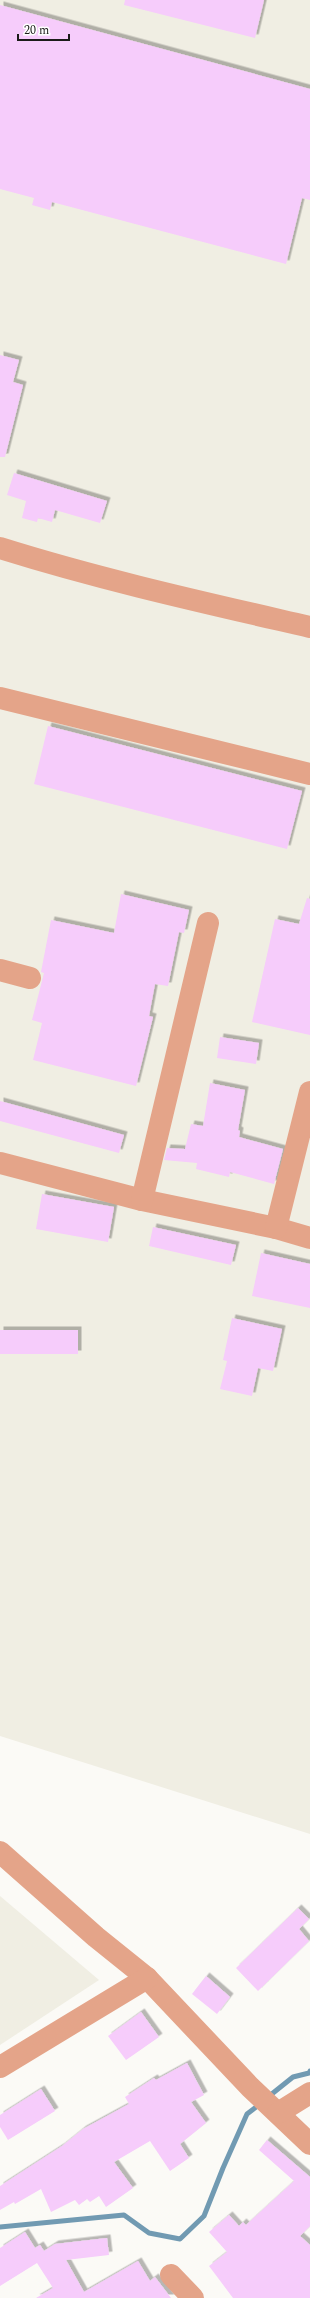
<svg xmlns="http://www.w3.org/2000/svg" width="310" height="2298" font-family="Spectral,serif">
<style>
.built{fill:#f0eee3}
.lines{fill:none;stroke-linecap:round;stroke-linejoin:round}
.stream{stroke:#719ab2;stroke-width:5}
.building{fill:#f6ccfb;filter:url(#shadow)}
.minor{stroke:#e4a489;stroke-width:22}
</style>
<defs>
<filter id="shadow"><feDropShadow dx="3.5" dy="-3.5" stdDeviation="0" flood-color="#0004"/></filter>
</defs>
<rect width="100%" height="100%" fill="#fbfaf6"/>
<g class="built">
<polygon points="0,0 310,0 310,1834 0,1736"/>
<polygon points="0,1896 99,1980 0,2045"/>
</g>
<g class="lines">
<g class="stream">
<polyline points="268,2097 293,2077 309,2073 310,2071"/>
<polyline points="0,2227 124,2215 149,2233 180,2239 204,2216 223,2168 247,2114 260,2104"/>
</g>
</g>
<g class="building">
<polygon points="125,0 264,0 255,38 124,5"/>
<polygon points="0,5 310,89 310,200 302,198 286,264 52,202 50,210 32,205 34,198 0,189"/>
<polygon points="0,355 19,360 13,382 23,385 5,457 0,457"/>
<polygon points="14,473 107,501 100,523 55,510 52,522 38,518 37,522 22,518 26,501 7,495"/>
<polygon points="48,726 302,791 287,849 34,784"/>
<polygon points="121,894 189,910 184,933 179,932 168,986 155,984 149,1016 153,1017 136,1086 33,1060 42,1023 32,1020 44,973 41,972 51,920 114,933"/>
<polygon points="307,898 310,899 310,1035 252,1022 275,919 299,924"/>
<polygon points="220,1037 259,1043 256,1064 217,1058"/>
<polygon points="210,1083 245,1090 238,1130 240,1131 239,1137 283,1149 274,1184 230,1172 229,1177 196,1169 197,1163 164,1160 167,1148 185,1149 191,1124 203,1126"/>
<polygon points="0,1101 124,1135 119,1153 0,1121"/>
<polygon points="42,1194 114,1207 108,1242 36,1229"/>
<polygon points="153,1227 236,1245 231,1265 149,1246"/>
<polygon points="261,1253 310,1264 310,1308 252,1296"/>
<polygon points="232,1318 282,1329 273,1371 258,1368 252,1396 220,1389 227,1361 223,1360"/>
<rect x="0" y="1330" width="78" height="24"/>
<polygon points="298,1908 309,1919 299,1929 309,1941 258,1991 236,1968"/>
<polygon points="206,1976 230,1997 217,2014 192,1994"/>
<polygon points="141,2012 159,2037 126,2060 108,2036"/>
<polygon points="187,2063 204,2095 191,2102 206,2123 180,2144 189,2158 170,2171 150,2141 114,2162 133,2188 106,2207 99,2196 90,2202 87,2199 79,2205 75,2200 51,2212 41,2189 15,2204 14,2202 0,2210 0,2186 62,2146 83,2129 129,2104 125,2097 154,2078 156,2080"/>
<polygon points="41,2089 55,2111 8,2140 0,2127 0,2115"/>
<polygon points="267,2140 310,2177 310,2226 300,2236 310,2245 310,2298 233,2298 209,2266 227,2252 209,2232 229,2215 239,2226 243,2222 246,2225 294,2181 259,2150"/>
<polygon points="25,2232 35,2248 40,2245 44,2251 55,2244 107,2238 109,2255 66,2260 84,2292 138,2261 150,2281 155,2277 171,2298 36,2298 53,2288 37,2263 0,2286 0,2248"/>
</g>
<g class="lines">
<g class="minor">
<path d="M0,548C102,580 206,603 310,627"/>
<polyline points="0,698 310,774"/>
<polyline points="0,970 30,978"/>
<polyline points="0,1163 142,1200 276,1228 310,1238"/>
<polyline points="142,1200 208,923"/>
<polyline points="276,1228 310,1092"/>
<polyline points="0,1852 96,1937 147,1978 250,2087 310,2144"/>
<polyline points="0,2067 147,1978"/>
<polyline points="278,2113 310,2093"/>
<polyline points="171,2275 193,2298"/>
</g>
</g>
<path d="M18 34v6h51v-6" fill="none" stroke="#1b1b19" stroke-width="2"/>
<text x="24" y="34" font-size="12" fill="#1b1b19" stroke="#ffffff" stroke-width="3" paint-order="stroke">20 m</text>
</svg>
